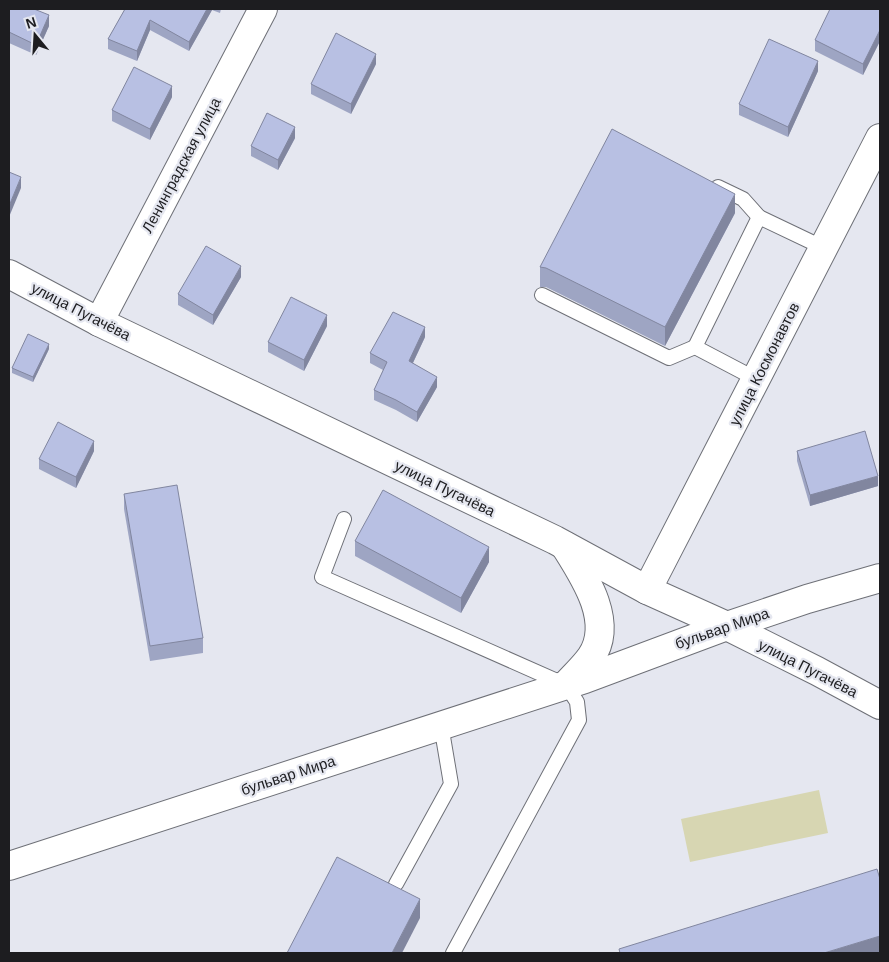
<svg xmlns="http://www.w3.org/2000/svg" width="889" height="962" font-family="Arial,sans-serif">
<style>
.green{fill:#d7d6b2}
.lines{fill:none;stroke-linecap:round;stroke-linejoin:round}
.lane-casing{stroke:#6e7077;stroke-width:16}
.street-casing{stroke:#6e7077;stroke-width:30}
.secondary-casing{stroke:#6e7077;stroke-width:30}
.lane{stroke:#fff;stroke-width:14}
.street{stroke:#fff;stroke-width:28}
.secondary{stroke:#fff;stroke-width:28}
.wall{fill:#9ea5c3}
.shaded-wall{fill:#81869f}
.building{fill:#b8c0e3;stroke:#81869f}
.labels{text-anchor:middle;dominant-baseline:central;stroke-width:4.5;stroke-linejoin:round;paint-order:stroke}
.street-label{font-size:15px;fill:#1d1d20;stroke:#e5e7f0}
</style>
<rect width="100%" height="100%" fill="#e5e7f0"/>
<polygon class="green" points="819,790 828,833 690,862 681,819"/>
<g class="lines">
<defs>
<g id="lane">
<polyline points="718,187 743,199 759,217"/>
<polyline points="542,295 669,358 695,347"/>
<polyline points="756,379 695,347 759,217 824,248"/>
<polyline points="344,519 322,577 566,685 577,702 579,720 453,953"/>
<polyline points="396,884 451,784 441,725"/>
</g>
<polyline id="street" points="99,322 263,9"/>
<g id="secondary">
<polyline points="9,274 99,322 555,540 647,590 727,626 817,671 880,705"/>
<path d="M565,546C584,576 615,622 591,657C584,667 575,675 567,684"/>
<polyline points="647,590 880,138"/>
<polyline points="9,866 585,679 727,626 807,599 880,578"/>
</g>
</defs>
<use href="#lane" class="lane-casing"/>
<use href="#street" class="street-casing"/>
<use href="#secondary" class="secondary-casing"/>
<use href="#lane" class="lane"/>
<use href="#street" class="street"/>
<use href="#secondary" class="secondary"/>
</g>
<g class="wall">
<polygon points="9,9 49,26 36,55 9,43"/>
<polygon points="125,9 221,9 220,13 212,10 189,51 150,30 137,61 108,49 108,39"/>
<polygon points="880,9 880,41 863,75 815,51 815,40"/>
<polygon points="376,64 351,114 311,94 311,84"/>
<polygon points="818,71 788,137 739,115 739,104"/>
<polygon points="172,97 150,140 112,121 112,110"/>
<polygon points="295,138 278,170 251,156 251,146"/>
<polygon points="735,213 665,346 546,287 540,287 540,267"/>
<polygon points="241,277 213,325 178,305 178,294"/>
<polygon points="327,326 304,371 268,352 268,342"/>
<polygon points="425,337 413,363 437,387 417,422 396,410 374,400 374,390 383,370 370,363 370,353"/>
<polygon points="49,349 33,382 12,373 12,368"/>
<polygon points="94,451 76,488 39,469 39,459"/>
<polygon points="797,451 878,486 810,506 797,461"/>
<polygon points="124,494 203,638 203,653 150,661 124,509"/>
<polygon points="355,541 489,562 461,613 355,556"/>
</g>
<g class="shaded-wall">
<polygon points="207,9 212,9 212,10 189,51 189,42"/>
<polygon points="49,15 49,26 36,55 36,45"/>
<polygon points="150,20 150,30 137,61 137,51"/>
<polygon points="880,30 880,41 863,75 863,64"/>
<polygon points="376,54 376,64 351,114 351,104"/>
<polygon points="818,61 818,71 788,137 788,127"/>
<polygon points="172,86 172,97 150,140 150,129"/>
<polygon points="295,127 295,138 278,170 278,160"/>
<polygon points="21,177 21,188 9,217 9,206"/>
<polygon points="735,194 735,213 665,346 665,327"/>
<polygon points="241,266 241,277 213,325 213,315"/>
<polygon points="327,315 327,326 304,371 304,360"/>
<polygon points="425,327 425,337 409,371 409,361"/>
<polygon points="49,344 49,349 33,382 33,377"/>
<polygon points="437,377 437,387 417,422 417,412"/>
<polygon points="94,441 94,451 76,488 76,477"/>
<polygon points="878,476 878,486 810,506 810,495"/>
<polygon points="489,547 489,562 461,613 461,598"/>
<polygon points="420,899 420,918 402,953 392,953"/>
<polygon points="880,936 880,953 824,953"/>
</g>
<g class="building">
<polygon points="9,9 34,9 49,15 36,45 9,32"/>
<polygon points="125,9 207,9 189,42 150,20 137,51 108,39"/>
<polygon points="830,9 880,9 880,30 863,64 815,40"/>
<polygon points="336,33 376,54 351,104 311,84"/>
<polygon points="769,39 818,61 788,127 739,104"/>
<polygon points="134,67 172,86 150,129 112,110"/>
<polygon points="267,113 295,127 278,160 251,146"/>
<polygon points="612,129 735,194 665,327 546,268 540,267"/>
<polygon points="9,172 21,177 9,206"/>
<polygon points="206,246 241,266 213,315 178,294"/>
<polygon points="291,297 327,315 304,360 268,342"/>
<polygon points="393,312 425,327 409,361 437,377 417,412 396,400 374,390 387,362 370,353"/>
<polygon points="28,334 49,344 33,377 12,368"/>
<polygon points="58,422 94,441 76,477 39,459"/>
<polygon points="865,431 878,476 810,495 797,451"/>
<polygon points="177,485 203,638 150,646 124,494"/>
<polygon points="383,490 489,547 461,598 355,541"/>
<polygon points="337,857 420,899 392,953 287,953"/>
<polygon points="877,869 880,879 880,936 824,953 620,953 619,949"/>
</g>
<g class="labels">
<g class="street-label">
<text transform="translate(181 165) rotate(-62)">Ленинградская улица</text>
<text transform="translate(81 311) rotate(27)">улица Пугачёва</text>
<text transform="translate(764 364) rotate(-63)">улица Космонавтов</text>
<text transform="translate(445 488) rotate(26)">улица Пугачёва</text>
<text transform="translate(722 628) rotate(-19)">бульвар Мира</text>
<text transform="translate(808 668) rotate(27)">улица Пугачёва</text>
<text transform="translate(288 775) rotate(-18)">бульвар Мира</text>
</g>
</g>
<rect width="889" height="962" fill="none" stroke="#1d1d20" stroke-width="20"/>
<g transform="translate(35 35) rotate(342)" stroke="#e5e7f0" stroke-width="4" paint-order="stroke">
<path d="M0-4L9 19L0 12L-9 19Z" fill="#1d1d20"/>
<text y="-8" font-size="14" font-weight="bold" text-anchor="middle" fill="#1d1d20">N</text>
</g>
</svg>
